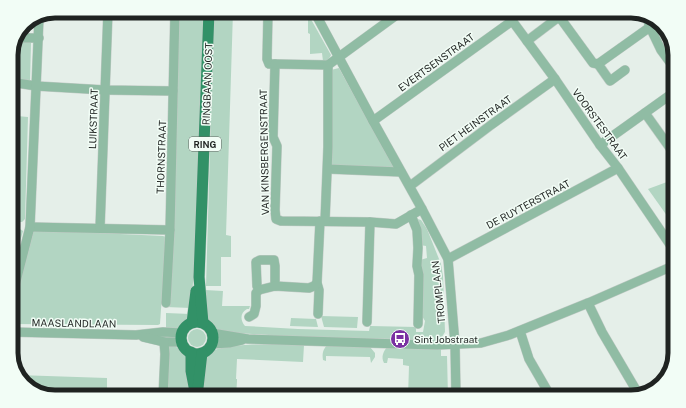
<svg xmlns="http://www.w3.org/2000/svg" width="686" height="408" font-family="'Public Sans',sans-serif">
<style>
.green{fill:#b2d5c2}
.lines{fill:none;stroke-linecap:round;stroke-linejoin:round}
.minor-casing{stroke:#c1cac5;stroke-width:10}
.major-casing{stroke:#c1cac5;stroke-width:12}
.minor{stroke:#90bca4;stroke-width:9}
.major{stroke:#329167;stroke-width:11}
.labels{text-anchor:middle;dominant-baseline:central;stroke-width:3;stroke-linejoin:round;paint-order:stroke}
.shield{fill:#f2fdf6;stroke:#5e6461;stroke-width:1}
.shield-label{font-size:9px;font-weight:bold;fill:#1f2321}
.street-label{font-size:10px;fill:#1f2321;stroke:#f2fdf6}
.poi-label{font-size:10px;fill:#1f2321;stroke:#f2fdf6;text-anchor:start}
.rim{fill:none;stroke:#1f2321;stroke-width:5}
</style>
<rect width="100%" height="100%" fill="#e5efe9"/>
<g class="green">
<polygon points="178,11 205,11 197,231 191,308 166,307 166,305 170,305"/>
<polygon points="214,11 233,11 226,235 231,236 231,257 221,257 221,286 206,286"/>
<path d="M308,14L331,55C329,59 327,61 323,61L322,53L310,54V34L308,33Z"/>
<polygon points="16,41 29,41 31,43 30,82 11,77 11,53"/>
<polygon points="339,68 394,168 330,166 331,70"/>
<polygon points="17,116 28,117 25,219 22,222 17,222 17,215 14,215"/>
<polygon points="675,179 675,227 648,189"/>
<path d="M414,218L421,220L427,229L441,264L443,276L445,332L440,340L298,337L222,332C202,320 205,311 205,290L223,291L222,306H250L249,309H247C240,313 240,320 245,326L298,329L369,331L370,326L416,327V332H423L425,321L422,316L423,273L421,268L420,260L427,258L426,246L420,245Z"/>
<polygon points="13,229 20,229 23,231 11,275 11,247"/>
<polygon points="34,230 163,236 166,237 160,324 158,325 11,324 11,317"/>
<polygon points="166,313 190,314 188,320 177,329 166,329"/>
<polygon points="321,316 358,317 357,328 324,327"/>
<polygon points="291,318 316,319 318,327 290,326"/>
<circle cx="197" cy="338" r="9"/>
<path d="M271,344L304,345L303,362L237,359L236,379H237V381L236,397H203C203,384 201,369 206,357C213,343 256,345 271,344Z"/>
<path d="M327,345L370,347L375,353V357L371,363L370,357L326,356V361L323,360C322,353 323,350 327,345Z"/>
<path d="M169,346C172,346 174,346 176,347C193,351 189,383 190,397H166L167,349Z"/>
<path d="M387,347L441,349V356H447L448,397H408L409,366L403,365V359L388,358L387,363H384C381,357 383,352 387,347Z"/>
<polygon points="17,375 107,378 107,397 55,397 33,391"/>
</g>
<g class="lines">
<defs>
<g id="minor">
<polyline points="299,11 315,12"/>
<polyline points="314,11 373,121 422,209 448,259 455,344 456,397"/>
<polyline points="505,11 555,79 600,145 618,168 675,252"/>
<polyline points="268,13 267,59 269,64 275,64 273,137 277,146 275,210 276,219 281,221 370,222 396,224 422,209"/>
<polyline points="646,15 650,27 661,50 675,69"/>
<polyline points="18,38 39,38"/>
<polyline points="527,41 556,19 561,19 593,63 598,64 650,27"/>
<polyline points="275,64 328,65 402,11"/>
<polyline points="598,64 610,81 625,70"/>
<polyline points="11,82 36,86 105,90 173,91"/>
<polyline points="645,113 675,155"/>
<polyline points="373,121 512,21"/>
<polyline points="600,145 670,95 675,91"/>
<polyline points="328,169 401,172"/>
<polyline points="410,186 491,125 555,79"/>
<polyline points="411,215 417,230 418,248 417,266 419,275 418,324"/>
<polyline points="325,221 328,147 328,65"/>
<polyline points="30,227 170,230"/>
<polyline points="100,228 108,11"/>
<polyline points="448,259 618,168"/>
<polyline points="259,290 257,286 256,262 260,260 274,260 275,266 275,286"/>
<polyline points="11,301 30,227 39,18"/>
<polyline points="166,303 170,230 175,11"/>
<polyline points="588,303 602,332 639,395"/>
<polyline points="318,314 319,290 317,283 320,221"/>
<polyline points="249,317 254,314 256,306 256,293 259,290 275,286 309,288 314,286 317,283"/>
<polyline points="367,322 370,222"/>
<polyline points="520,331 529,359 551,397"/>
<polyline points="11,332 136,335 163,332 182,333"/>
<polyline points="212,333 248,339 400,344 437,345 481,343 509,335 588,303 675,265"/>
<polyline points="143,337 164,342 182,342"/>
<polyline points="212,344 229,343 242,340"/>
<polyline points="163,397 165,354 164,342"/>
</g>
<g id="major">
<circle cx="197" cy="338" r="16"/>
<polyline points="192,323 196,291"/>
<polyline points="203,323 199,277 209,11"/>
<polyline points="191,352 191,371 196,397"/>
<polyline points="198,388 202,353"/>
</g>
</defs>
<use href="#minor" class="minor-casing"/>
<use href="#major" class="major-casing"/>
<use href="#minor" class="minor"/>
<use href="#major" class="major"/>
</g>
<defs>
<symbol id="bus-disc" viewBox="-11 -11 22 22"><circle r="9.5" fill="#7a30a2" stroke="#f2fdf6"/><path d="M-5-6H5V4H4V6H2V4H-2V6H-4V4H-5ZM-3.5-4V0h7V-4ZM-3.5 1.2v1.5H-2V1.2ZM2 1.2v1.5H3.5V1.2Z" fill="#fff"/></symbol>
</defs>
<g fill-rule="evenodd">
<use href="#bus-disc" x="389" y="328" width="22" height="22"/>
</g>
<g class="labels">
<rect class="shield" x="189" y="137" width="32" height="14" rx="3"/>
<g class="shield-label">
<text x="205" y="144">RING</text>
</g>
<g class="street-label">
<text transform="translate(436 62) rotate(-36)">EVERTSENSTRAAT</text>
<text transform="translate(207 84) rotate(-88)">RINGBAAN OOST</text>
<text transform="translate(93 119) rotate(-88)">LUIKSTRAAT</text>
<text transform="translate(475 123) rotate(-36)">PIET HEINSTRAAT</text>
<text transform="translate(600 124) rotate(54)">VOORSTESTRAAT</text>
<text transform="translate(264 152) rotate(-91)">VAN KINSBERGENSTRAAT</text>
<text transform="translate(161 157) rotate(-88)">THORNSTRAAT</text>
<text transform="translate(528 204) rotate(-28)">DE RUYTERSTRAAT</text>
<text transform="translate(438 292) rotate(-96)">TROMPLAAN</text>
<text transform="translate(74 323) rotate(1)">MAASLANDLAAN</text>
</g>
<g class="poi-label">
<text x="414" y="339">Sint Jobstraat</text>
</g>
</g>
<path d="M0 0H686V408H0ZM55 18H631A37 37 0 0 1 668 55V353A37 37 0 0 1 631 390H55A37 37 0 0 1 18 353V55A37 37 0 0 1 55 18Z" fill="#f2fdf6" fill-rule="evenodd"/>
<path class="rim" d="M55 18H631A37 37 0 0 1 668 55V353A37 37 0 0 1 631 390H55A37 37 0 0 1 18 353V55A37 37 0 0 1 55 18Z"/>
</svg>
